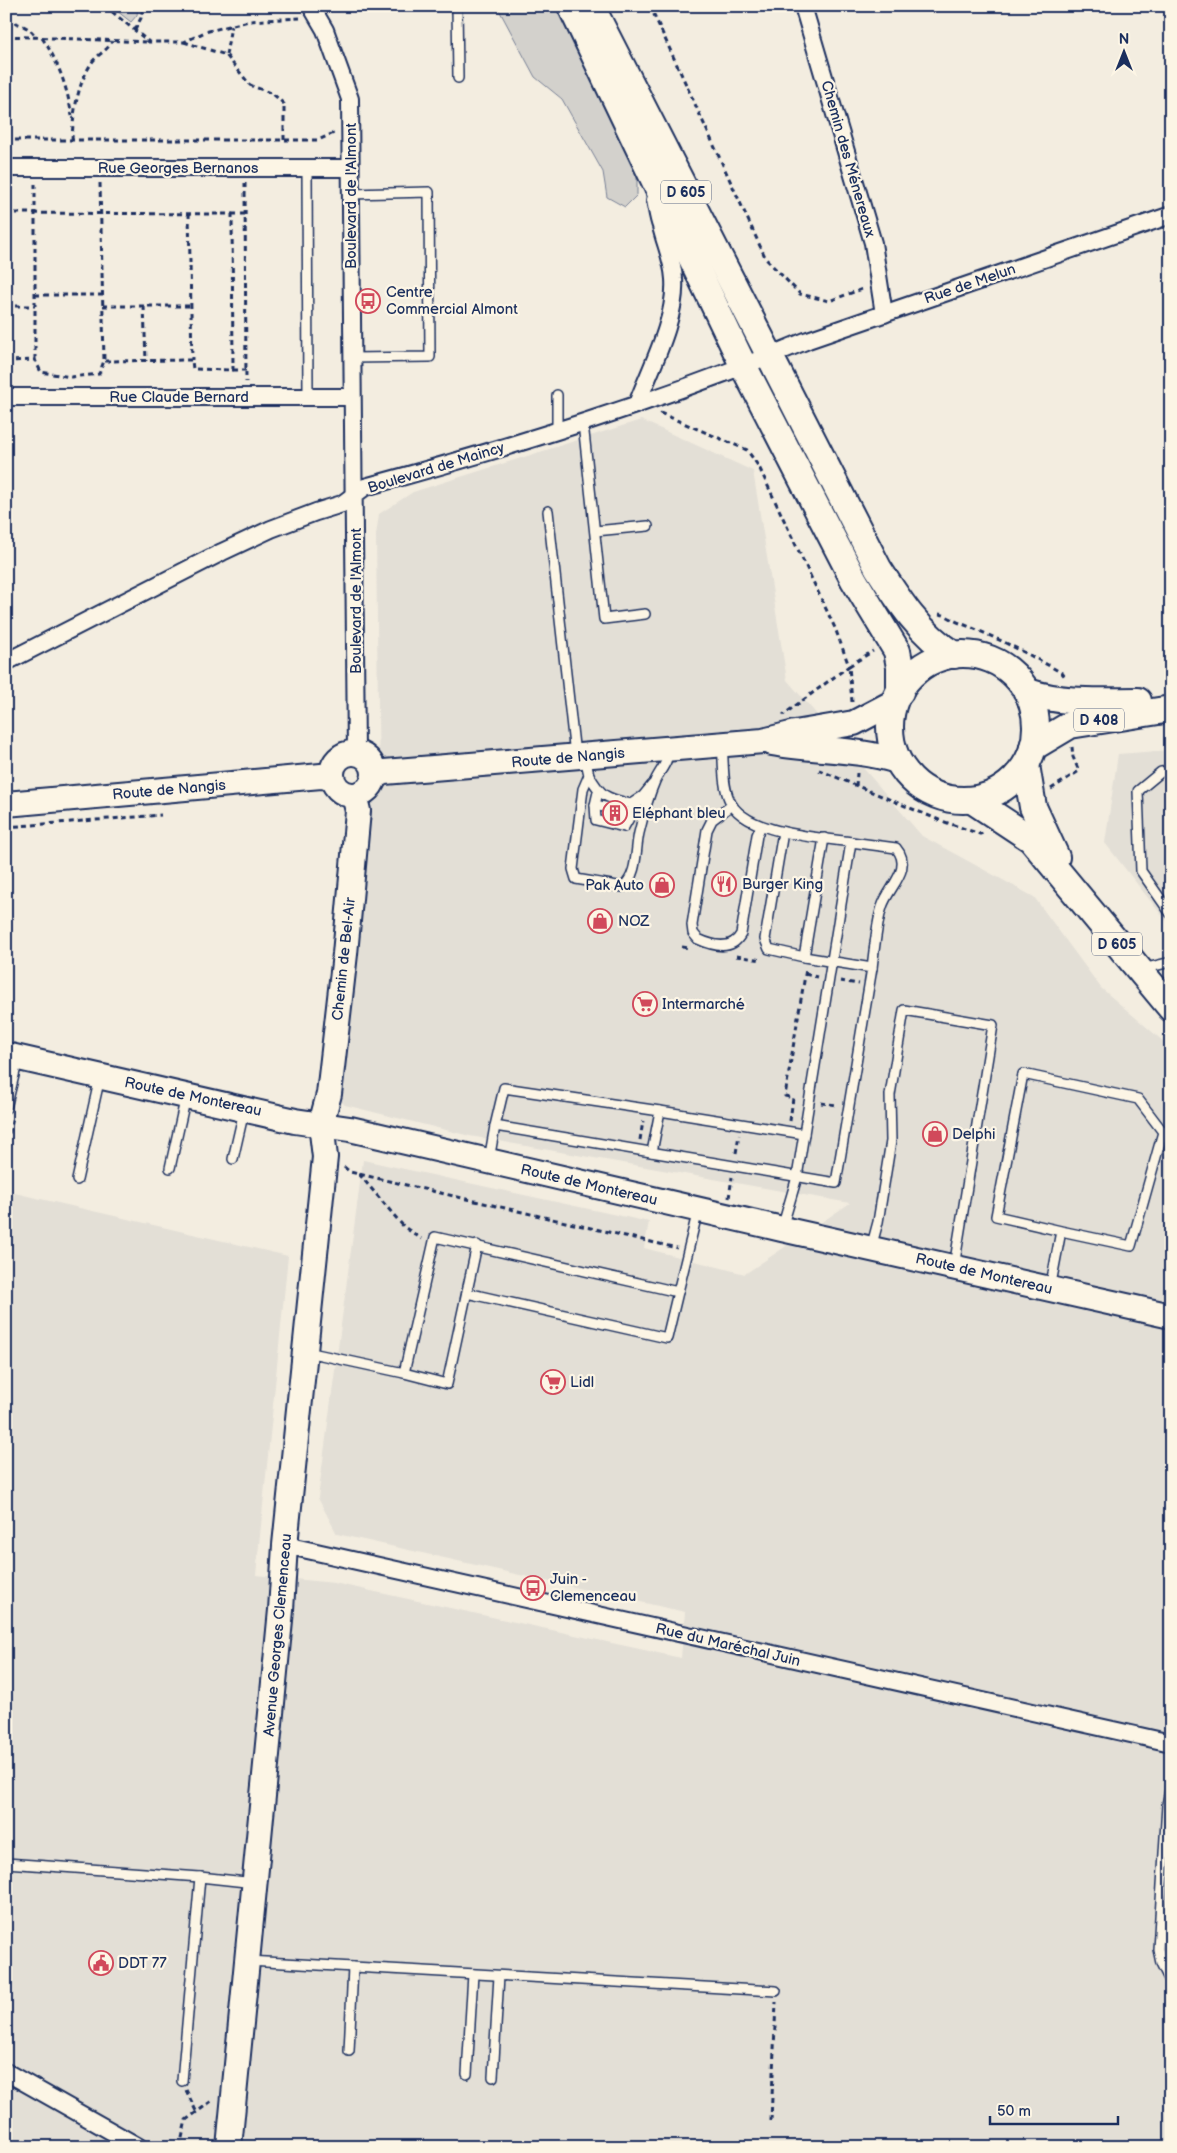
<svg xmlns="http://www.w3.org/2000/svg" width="1177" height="2153" font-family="'Balsamiq Sans',sans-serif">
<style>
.built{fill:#e3dfd6}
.green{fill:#d3d1cc;stroke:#778095}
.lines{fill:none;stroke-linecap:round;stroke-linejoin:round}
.lane-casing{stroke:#1b2f5e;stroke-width:12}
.street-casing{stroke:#1b2f5e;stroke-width:20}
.secondary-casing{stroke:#1b2f5e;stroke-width:28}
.primary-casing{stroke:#1b2f5e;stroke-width:30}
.path{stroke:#1b2f5e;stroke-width:3;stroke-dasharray:5 4;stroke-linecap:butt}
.lane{stroke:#fcf5e5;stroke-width:9}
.street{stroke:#fcf5e5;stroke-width:16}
.secondary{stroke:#fcf5e5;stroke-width:24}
.primary{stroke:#fcf5e5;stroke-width:26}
.labels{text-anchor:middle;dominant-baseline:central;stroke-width:4.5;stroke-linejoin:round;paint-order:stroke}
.shield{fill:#fcf5e5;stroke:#5e6a86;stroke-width:1}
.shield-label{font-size:14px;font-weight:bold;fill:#1b2f5e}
.street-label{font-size:15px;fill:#1b2f5e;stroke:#fcf5e5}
.poi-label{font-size:15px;fill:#1b2f5e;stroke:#fcf5e5;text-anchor:start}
</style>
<rect width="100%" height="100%" fill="#f3ede0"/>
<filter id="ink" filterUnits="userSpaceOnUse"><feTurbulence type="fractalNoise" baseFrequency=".02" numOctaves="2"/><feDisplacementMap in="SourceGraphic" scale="10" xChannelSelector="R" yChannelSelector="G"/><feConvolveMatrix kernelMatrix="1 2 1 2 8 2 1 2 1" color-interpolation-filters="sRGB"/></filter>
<g filter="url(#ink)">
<g class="built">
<polygon points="641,420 753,471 787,680 922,836 1034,897 1101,988 1171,1048 1171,2147 6,2147 6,1191 288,1256 256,1575 334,1583 681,1658 685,1612 337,1534 318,1498 363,1160 649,1222 644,1248 745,1274 850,1203 470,1136 345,1105 335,1095 365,800 379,795 376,535 379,514 413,492"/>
<polygon points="1171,750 1171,927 1105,843 1118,754"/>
</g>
<g class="green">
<polygon points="116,6 138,6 137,15 131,22 117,11"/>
<polygon points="497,6 558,6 637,169 637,195 625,207 607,197 603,172 562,99 535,77"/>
</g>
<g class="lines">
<defs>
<g id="lane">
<polyline points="457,6 458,78"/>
<polyline points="307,169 308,396"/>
<polyline points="350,194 429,192 430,357 352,358"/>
<polyline points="557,395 557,432"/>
<polyline points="583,423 604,619 645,614"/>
<polyline points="548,511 575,755"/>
<polyline points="595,531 648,526"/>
<path d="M722,745C724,763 722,783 729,799C742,834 818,837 851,842L797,1177L782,1228"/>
<path d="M585,757L589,775L583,789L573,869L576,879L623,887C638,874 635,851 639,833C643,816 648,797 655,781C660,770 669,762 668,750"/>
<polyline points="1171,771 1161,772 1138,791 1141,871 1171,914"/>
<path d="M589,775C602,798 607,798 631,804L643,796L652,785"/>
<polyline points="598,792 595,805 632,813 640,800"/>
<polyline points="595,805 596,820 624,827 632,813"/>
<path d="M732,805L712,820L707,830L692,925L693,933L698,939C713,946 732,951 741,934L757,835L761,826"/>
<polyline points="783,832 765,939 769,949 804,957"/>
<path d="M851,842L896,848C914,869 888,887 882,907C877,922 874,951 872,968"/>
<polyline points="1142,969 1171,962"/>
<polyline points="6,1108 18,1059"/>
<polyline points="660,1111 804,1134"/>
<polyline points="495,1126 504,1088 660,1111 652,1152"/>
<polyline points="233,1159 244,1111"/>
<polyline points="489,1160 495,1126 836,1183 872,968 804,957 824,838"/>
<polyline points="170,1168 186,1096"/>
<polyline points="77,1180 100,1077"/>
<polyline points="871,1248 878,1222 891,1141 890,1095 904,1010 993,1025 954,1267"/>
<polyline points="1050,1289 1061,1231 1131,1246 1163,1132 1138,1099 1023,1074 996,1216 1061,1231"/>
<polyline points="467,1293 667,1338 678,1292"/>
<polyline points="307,1352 404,1373 435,1237 678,1292 698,1210"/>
<polyline points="404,1373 447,1384 477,1245"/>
<polyline points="1171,1785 1167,1805 1158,1949 1161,1963 1171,1983"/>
<polyline points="6,1863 200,1877"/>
<polyline points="248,1961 776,1991"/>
<polyline points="349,2051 353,1967"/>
<polyline points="467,2074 473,1974"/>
<polyline points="493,2077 499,1976"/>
<polyline points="182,2081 200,1877 255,1883"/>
</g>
<g id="street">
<polyline points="311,6 325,30 350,99 356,753"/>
<polyline points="803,6 873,243 884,314"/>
<polyline points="6,168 350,168"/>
<polyline points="6,397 351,397"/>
<path d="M637,404C651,367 677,319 674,279C673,260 665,244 661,226C658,218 657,209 655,200"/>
<path d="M6,662L222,552L271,529L316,512L342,504L365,487C515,446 664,400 808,340L1171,215"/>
<polyline points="285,1545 1171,1743"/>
<polyline points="6,2072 139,2147"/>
</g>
<g id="secondary">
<path d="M772,743C816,751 855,748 897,761"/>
<circle cx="353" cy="774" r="21"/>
<polyline points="374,776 384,772 763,741 795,733 854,723 894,702"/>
<polyline points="6,804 321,776 332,778"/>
<polyline points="6,1055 295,1121 350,1129 782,1229 1171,1316"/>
<polyline points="229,2147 281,1610 285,1545 325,1157 321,1124 329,1094 345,954 358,811 354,795"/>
</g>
<g id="primary">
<polyline points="571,6 743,365 854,580 897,651 900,667 900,692"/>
<path d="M591,6L878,568C899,601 920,634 954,655"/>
<circle cx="963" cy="727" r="73"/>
<path d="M1028,692C1063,704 1100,701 1138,701"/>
<polyline points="1033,747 1070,725 1171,709"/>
<polyline points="1026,765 1033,807 1056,857"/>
<polyline points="972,800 1031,839 1171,1008"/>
</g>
</defs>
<use href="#lane" class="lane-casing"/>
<use href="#street" class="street-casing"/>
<use href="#secondary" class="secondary-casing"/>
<use href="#primary" class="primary-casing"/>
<g class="path">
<polyline points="105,6 149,42 184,42 205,32 249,21 300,18"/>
<polyline points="650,6 766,259 800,294 829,301 865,288"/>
<path d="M6,20C16,23 32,27 36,38"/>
<polyline points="135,30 141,18 143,6"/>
<polyline points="6,36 148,42"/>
<path d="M42,38C59,62 67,88 72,116"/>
<polyline points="184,42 226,55 250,85 273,94 284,104 284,140"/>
<polyline points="226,55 231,26"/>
<polyline points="6,140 318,140 334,133"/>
<path d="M72,140C73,115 77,85 91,64C96,55 108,51 112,41"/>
<polyline points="245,183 246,382"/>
<polyline points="6,213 232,214 233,370 193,369 192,360 104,361"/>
<polyline points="189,213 192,360"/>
<polyline points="232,214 245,214"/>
<polyline points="35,295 103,295"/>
<polyline points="6,306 35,306"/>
<polyline points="103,306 191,306"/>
<polyline points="144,306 146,361"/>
<polyline points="35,360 35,183"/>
<polyline points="6,361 35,360 41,372 71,377 99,374 104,361 100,183"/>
<polyline points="233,370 246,370"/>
<polyline points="660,413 747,450 759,467 835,628 849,666 783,715"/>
<path d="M939,614C947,615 952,620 960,623C996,637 1029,654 1062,673L1066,678"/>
<polyline points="852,702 849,666 873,651"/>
<polyline points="819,770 939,820 980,834 983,833"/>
<polyline points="856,786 857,773"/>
<polyline points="1051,789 1079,771 1073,757 1072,747"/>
<polyline points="6,827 161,815"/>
<polyline points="682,947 690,948"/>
<polyline points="736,956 762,960"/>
<polyline points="805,974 817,977"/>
<polyline points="840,981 859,984"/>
<polyline points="821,1103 837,1105"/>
<polyline points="790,1121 793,1098 785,1096 806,969"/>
<polyline points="640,1140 643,1121"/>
<polyline points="6,1151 13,1117"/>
<polyline points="736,1153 739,1135"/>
<polyline points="344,1167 350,1172 359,1174 677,1248"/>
<polyline points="359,1174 404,1227 422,1239"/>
<polyline points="729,1198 732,1177"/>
<polyline points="186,2090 196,2111"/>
<polyline points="771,2121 776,2002"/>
<polyline points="180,2147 186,2120 213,2100"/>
</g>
<use href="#lane" class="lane"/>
<use href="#street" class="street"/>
<use href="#secondary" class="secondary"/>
<use href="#primary" class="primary"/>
</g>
</g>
<defs>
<symbol id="bus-ring" viewBox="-11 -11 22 22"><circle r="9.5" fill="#fcf5e5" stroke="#d1495b" stroke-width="1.5"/><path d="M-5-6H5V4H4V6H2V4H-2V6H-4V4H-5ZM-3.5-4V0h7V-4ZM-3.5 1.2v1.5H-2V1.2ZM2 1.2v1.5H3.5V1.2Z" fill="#d1495b"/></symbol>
<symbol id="building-ring" viewBox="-11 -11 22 22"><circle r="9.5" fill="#fcf5e5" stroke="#d1495b" stroke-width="1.5"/><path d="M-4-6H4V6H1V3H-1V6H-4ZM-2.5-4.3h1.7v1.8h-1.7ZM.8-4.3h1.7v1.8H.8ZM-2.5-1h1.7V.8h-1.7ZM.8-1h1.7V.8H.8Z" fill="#d1495b"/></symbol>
<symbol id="restaurant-ring" viewBox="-11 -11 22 22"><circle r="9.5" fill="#fcf5e5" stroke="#d1495b" stroke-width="1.5"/><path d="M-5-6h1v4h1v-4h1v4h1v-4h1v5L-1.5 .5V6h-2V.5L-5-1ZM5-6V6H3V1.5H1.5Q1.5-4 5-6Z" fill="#d1495b"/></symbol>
<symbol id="shop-ring" viewBox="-11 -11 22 22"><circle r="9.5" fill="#fcf5e5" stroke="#d1495b" stroke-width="1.5"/><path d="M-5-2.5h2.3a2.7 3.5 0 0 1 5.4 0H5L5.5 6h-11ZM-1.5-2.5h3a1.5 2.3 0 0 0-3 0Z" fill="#d1495b"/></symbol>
<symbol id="supermarket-ring" viewBox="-11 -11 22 22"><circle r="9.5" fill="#fcf5e5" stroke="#d1495b" stroke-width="1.5"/><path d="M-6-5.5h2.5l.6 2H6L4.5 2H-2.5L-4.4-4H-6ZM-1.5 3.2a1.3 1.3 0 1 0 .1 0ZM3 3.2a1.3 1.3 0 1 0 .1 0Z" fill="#d1495b"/></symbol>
<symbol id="civic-ring" viewBox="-11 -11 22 22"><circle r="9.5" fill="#fcf5e5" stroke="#d1495b" stroke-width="1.5"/><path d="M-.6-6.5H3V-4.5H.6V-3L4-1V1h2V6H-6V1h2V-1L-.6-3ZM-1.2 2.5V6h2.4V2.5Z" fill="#d1495b"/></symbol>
</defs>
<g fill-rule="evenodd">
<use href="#bus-ring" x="354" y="287" width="28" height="28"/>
<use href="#building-ring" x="601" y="799" width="28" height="28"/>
<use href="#restaurant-ring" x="710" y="870" width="28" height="28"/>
<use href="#shop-ring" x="648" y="871" width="28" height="28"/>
<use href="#shop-ring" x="586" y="907" width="28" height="28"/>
<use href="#supermarket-ring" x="631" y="990" width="28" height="28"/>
<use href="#shop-ring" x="921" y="1120" width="28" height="28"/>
<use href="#supermarket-ring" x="539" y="1368" width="28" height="28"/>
<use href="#bus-ring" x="519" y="1574" width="28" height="28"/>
<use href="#civic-ring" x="87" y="1949" width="28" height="28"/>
</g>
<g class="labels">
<g class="shield">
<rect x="661" y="180.5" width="50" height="23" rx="4"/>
<rect x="1074" y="708.5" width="50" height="23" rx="4"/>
<rect x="1092" y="932.5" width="50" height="23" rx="4"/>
</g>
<g class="shield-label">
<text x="686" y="192">D 605</text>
<text x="1099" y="720">D 408</text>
<text x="1117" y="944">D 605</text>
</g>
<g class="street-label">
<text transform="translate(848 159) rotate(74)">Chemin des Ménereaux</text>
<text x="178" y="168">Rue Georges Bernanos</text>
<text transform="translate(351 196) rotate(-90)">Boulevard de l'Almont</text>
<text transform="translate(970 284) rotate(-19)">Rue de Melun</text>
<text x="179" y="397">Rue Claude Bernard</text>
<text transform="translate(436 468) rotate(-17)">Boulevard de Maincy</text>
<text transform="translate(356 601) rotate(-90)">Boulevard de l'Almont</text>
<text transform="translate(568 758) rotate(-5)">Route de Nangis</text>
<text transform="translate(169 790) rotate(-5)">Route de Nangis</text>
<text transform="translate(344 959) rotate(-84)">Chemin de Bel-Air</text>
<text transform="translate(193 1097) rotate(12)">Route de Montereau</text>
<text transform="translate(589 1185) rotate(13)">Route de Montereau</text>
<text transform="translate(984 1274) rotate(13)">Route de Montereau</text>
<text transform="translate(278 1635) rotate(-85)">Avenue Georges Clemenceau</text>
<text transform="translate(728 1645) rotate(13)">Rue du Maréchal Juin</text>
</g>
<g class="poi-label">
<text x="386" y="292">Centre<tspan x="386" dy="17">Commercial Almont</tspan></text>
<text x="632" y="813">Eléphant bleu</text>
<text x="742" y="884">Burger King</text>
<text x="644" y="885" text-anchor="end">Pak Auto</text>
<text x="618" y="921">NOZ</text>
<text x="662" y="1004">Intermarché</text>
<text x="952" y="1134">Delphi</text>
<text x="570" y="1382">Lidl</text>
<text x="550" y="1579">Juin -<tspan x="550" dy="17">Clemenceau</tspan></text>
<text x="118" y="1963">DDT 77</text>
</g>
</g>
<rect width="1177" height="2153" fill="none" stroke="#fcf5e5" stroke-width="25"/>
<rect x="12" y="12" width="1152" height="2128" fill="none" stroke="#1b2f5e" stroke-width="2" filter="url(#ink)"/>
<g transform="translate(1124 52)" stroke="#fcf5e5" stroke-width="4" paint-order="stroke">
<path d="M0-4L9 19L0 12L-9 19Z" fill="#1b2f5e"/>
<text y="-8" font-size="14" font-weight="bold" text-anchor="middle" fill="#1b2f5e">N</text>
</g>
<path d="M990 2116v8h128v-8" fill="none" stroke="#1b2f5e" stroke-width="2.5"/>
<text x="997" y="2116" font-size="15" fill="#1b2f5e" stroke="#fcf5e5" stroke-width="4" paint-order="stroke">50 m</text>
</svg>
